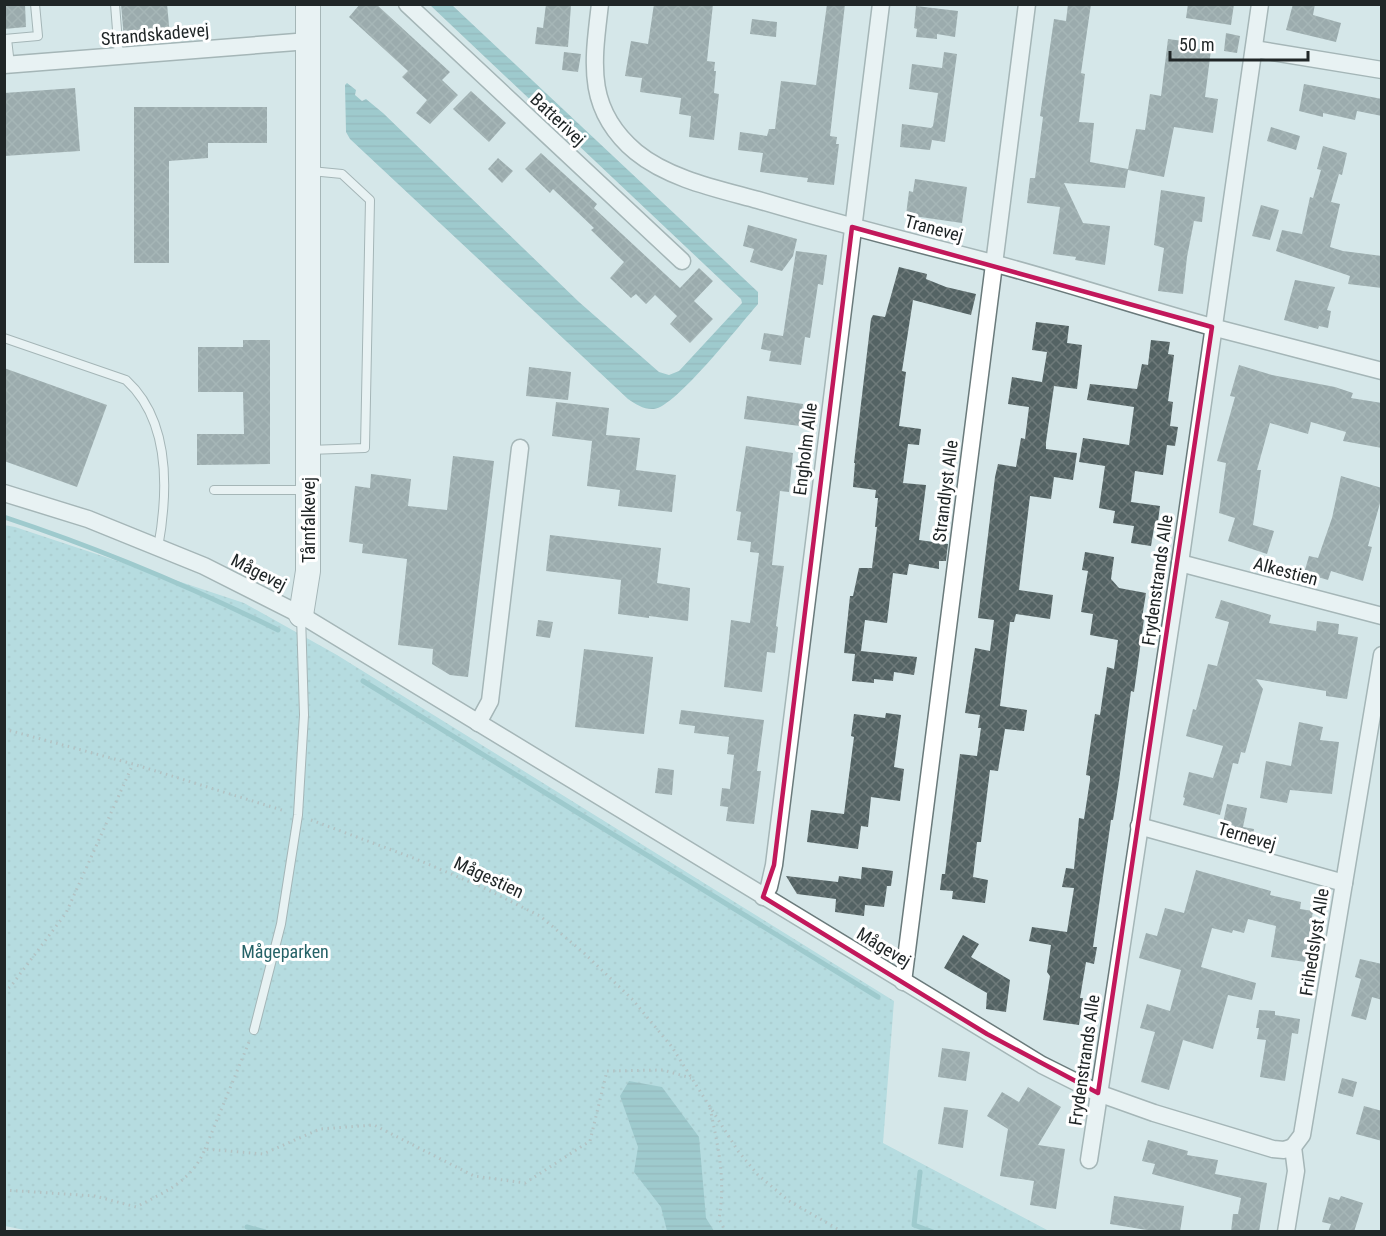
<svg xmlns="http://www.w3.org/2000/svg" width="1386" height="1236" font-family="'Roboto Condensed',sans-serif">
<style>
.green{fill:url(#green-dots)}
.water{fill:url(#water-rules)}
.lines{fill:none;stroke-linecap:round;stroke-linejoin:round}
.stream{stroke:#5ca6ac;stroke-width:5}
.building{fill:url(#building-cross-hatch)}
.lane-casing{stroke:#6a7a7b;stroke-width:10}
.street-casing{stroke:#6a7a7b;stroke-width:19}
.secondary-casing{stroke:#6a7a7b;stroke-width:26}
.path{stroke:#8a9798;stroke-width:3;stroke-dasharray:1.5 4.5;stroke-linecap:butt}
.lane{stroke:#fff;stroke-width:8}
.street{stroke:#fff;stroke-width:16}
.secondary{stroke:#fff;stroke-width:24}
.marked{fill:none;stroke:#c2185b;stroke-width:4.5;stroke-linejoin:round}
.labels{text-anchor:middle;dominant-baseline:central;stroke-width:6;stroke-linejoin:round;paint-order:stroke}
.street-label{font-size:18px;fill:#202627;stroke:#fff}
.park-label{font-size:18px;fill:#256267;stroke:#fff}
</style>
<defs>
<pattern id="green-dots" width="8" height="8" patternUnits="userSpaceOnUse" patternTransform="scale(1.5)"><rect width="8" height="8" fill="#90ced4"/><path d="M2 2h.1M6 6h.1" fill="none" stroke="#7cb1b6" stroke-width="1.8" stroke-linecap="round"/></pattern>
<pattern id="water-rules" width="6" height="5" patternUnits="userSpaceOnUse" patternTransform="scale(1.5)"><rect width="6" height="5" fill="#5ca6ac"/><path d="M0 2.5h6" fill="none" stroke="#4c878c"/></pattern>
<pattern id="building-cross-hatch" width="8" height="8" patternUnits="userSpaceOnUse" patternTransform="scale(1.5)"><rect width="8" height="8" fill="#546364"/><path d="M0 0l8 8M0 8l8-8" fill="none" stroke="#6e7a7a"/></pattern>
</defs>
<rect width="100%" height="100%" fill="#d6e7e9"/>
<polygon class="green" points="4,525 15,527 244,603 337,655 894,1001 883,1143 1049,1231 34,1232 5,1226"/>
<g class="water">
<path d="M430,5H452L758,292V304C741,323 676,407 654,409C645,410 635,404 628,399L350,139L346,132L345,85L347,83L356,90L355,95L362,101L366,99L383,113L579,302L659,372L669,375L679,371L742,303L741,299Z"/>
<polygon points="629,1081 662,1087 699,1137 706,1218 714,1231 667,1231 661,1207 634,1172 638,1147 620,1096"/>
</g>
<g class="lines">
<g class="stream">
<path d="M4,517C98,548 189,586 278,630"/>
<polyline points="363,681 878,997"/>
<polyline points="920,1172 914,1225 933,1232"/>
<polyline points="247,1227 265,1232"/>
</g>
</g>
<g class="building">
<polygon points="4,4 25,4 26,27 4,29"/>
<polygon points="121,4 167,4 170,36 124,40"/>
<polygon points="360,4 376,4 450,72 442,80 458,95 430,124 416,113 427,100 402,77 408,71 349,17"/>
<polygon points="546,4 571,5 568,47 535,44 537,27 543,28"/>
<polygon points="654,4 713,4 707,61 715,62 714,71 716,71 714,93 719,94 714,140 689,137 691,116 679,114 681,98 640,92 642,78 625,76 631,41 648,44"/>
<polygon points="827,4 845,4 830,136 837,137 836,144 839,144 834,185 807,182 808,178 760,172 763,153 738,150 740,132 767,136 769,129 775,129 781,81 816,85"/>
<polygon points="1068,4 1091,4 1081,73 1085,74 1079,122 1094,123 1090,162 1128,169 1136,129 1145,130 1150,94 1161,96 1168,39 1191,42 1190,48 1211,50 1205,97 1218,99 1213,133 1174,127 1164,177 1128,170 1125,188 1064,183 1083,223 1110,226 1105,265 1075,260 1076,257 1053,254 1060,207 1027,203 1030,178 1035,178 1043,117 1040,116 1054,19 1066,21"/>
<polygon points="1188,4 1234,4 1231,25 1186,18"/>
<polygon points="1293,4 1315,4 1313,15 1341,23 1336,42 1286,30"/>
<polygon points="916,6 958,11 955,37 937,34 937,39 916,37 917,29 914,28"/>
<polygon points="752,19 777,22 776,37 750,34"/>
<polygon points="1226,33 1240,36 1237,53 1224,51"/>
<polygon points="564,52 581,54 578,72 562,70"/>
<polygon points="944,52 957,54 945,142 932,140 930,150 900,147 902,124 931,128 933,126 938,93 909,89 912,64 942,68"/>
<polygon points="1304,84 1382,99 1382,116 1357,111 1355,120 1323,113 1323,117 1299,111"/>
<polygon points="75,88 80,151 4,156 4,93"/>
<polygon points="471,91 506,123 489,142 453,109"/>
<polygon points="134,107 267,107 267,143 208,143 208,158 169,161 169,263 134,263"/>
<polygon points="1271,127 1300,136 1296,150 1267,141"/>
<polygon points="1323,146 1347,153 1342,175 1339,174 1331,202 1340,204 1330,247 1343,251 1382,256 1382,288 1348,284 1350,276 1276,251 1282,230 1302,234 1310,197 1313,198 1321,170 1317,169"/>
<polygon points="541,153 597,204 594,208 680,288 699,268 713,281 694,301 713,319 690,343 670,324 677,316 655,295 646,304 636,294 631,298 610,278 624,262 591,230 594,228 553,189 550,193 525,169"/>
<polygon points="498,158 513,171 502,183 488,169"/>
<polygon points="915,179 967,187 962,223 906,215 909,191 913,192"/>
<polygon points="1161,190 1205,197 1202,222 1194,221 1187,257 1183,294 1158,291 1164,248 1154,245"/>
<polygon points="1261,205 1279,210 1270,240 1252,236"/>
<polygon points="748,225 797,239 793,256 782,271 750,262 754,249 743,246"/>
<polygon points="796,251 827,255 823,285 818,284 810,338 805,337 801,365 769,361 771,351 761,349 764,333 783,336"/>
<polygon points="899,267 927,274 926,279 946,287 976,294 971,315 913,300 902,371 906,372 899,426 921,429 919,445 908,444 903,483 926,485 919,540 948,544 946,561 939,561 939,569 909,564 907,575 893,573 887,623 865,620 861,651 917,657 914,675 894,672 893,681 874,679 874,683 852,681 855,654 844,653 850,596 853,596 859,568 872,568 877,527 875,527 878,498 875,498 876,490 853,487 855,463 854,463 871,319 873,315 885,317"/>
<polygon points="1295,280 1335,287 1327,310 1331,311 1328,328 1319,326 1318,329 1284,320"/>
<polygon points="1036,322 1069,326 1067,343 1082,345 1077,389 1054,386 1046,442 1046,449 1077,453 1073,480 1054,477 1051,499 1030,496 1019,590 1053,595 1050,619 1016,614 1014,622 1010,622 1000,706 1027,710 1024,731 1005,729 998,771 990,770 981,842 977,842 973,877 988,880 985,903 952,899 953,891 940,890 942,874 945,874 960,754 977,756 981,728 978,728 980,715 965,713 975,648 990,651 994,620 978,618 995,477 998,464 1016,467 1021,438 1025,439 1029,407 1008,404 1012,377 1042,382 1047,352 1032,350"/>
<polygon points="243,340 270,340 270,464 197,465 197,434 244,434 243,392 198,392 198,347 243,347"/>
<polygon points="1151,340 1170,342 1168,354 1174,355 1168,401 1173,402 1170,426 1178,427 1175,446 1167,445 1163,475 1135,471 1131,502 1160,506 1157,529 1154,528 1151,546 1131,543 1134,526 1113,523 1115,511 1099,508 1105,466 1079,462 1083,438 1129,445 1134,407 1087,400 1090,384 1137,389 1142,364 1148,365"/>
<polygon points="1239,365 1272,375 1335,387 1353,393 1351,398 1382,403 1382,448 1343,441 1346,432 1311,422 1308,434 1270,423 1257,470 1261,470 1253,525 1274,531 1267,554 1228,541 1235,518 1219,513 1226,463 1217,461 1235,397 1230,396"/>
<polygon points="529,367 571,372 568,400 526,396"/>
<polygon points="4,368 107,405 77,487 4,461"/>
<polygon points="747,396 803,404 800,426 744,419"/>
<polygon points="556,402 609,408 606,435 640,438 636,470 676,475 672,512 618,506 620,490 587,486 592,441 552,436"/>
<polygon points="746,446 793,453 789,492 780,491 772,565 784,566 776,626 778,627 775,653 767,652 762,692 724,687 731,620 750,623 759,553 750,552 751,542 737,540 741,512 736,511"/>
<polygon points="453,456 494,461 468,677 450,675 432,664 433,649 398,645 407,559 362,553 363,544 349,542 355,486 370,488 371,474 411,479 408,506 447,510"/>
<polygon points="1341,476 1382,488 1382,496 1368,546 1372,547 1363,581 1331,571 1328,580 1304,573 1309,556 1318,558 1332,518"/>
<polygon points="550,535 661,548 657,583 690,588 688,621 649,616 649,618 618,614 621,580 546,571"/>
<polygon points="1085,552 1114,557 1111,579 1119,588 1146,593 1142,618 1144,619 1134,692 1131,691 1119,781 1113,820 1111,820 1093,947 1097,947 1094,964 1086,962 1080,998 1083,998 1079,1025 1043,1020 1050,976 1047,972 1051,945 1029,941 1032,927 1067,932 1074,888 1062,887 1066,868 1074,869 1079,818 1084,819 1090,780 1090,776 1086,775 1095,714 1100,715 1107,667 1114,669 1118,640 1090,635 1093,614 1081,612 1088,571 1082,570"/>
<polygon points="1221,600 1271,615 1269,623 1316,631 1317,621 1339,624 1338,634 1358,637 1347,699 1326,696 1326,691 1256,679 1263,689 1245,753 1241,752 1238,764 1233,763 1220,815 1183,805 1185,798 1183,797 1189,772 1213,778 1223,746 1186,736 1193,709 1196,710 1208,664 1217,666 1229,622 1215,618"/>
<polygon points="538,620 553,622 550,638 536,636"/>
<polygon points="584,649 653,657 644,734 575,727"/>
<polygon points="681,710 764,720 757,771 761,771 754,824 726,821 728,807 720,806 722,788 730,789 734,755 727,754 729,737 694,733 695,726 679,724"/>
<polygon points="886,713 901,715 894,767 904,769 900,801 871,797 868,827 861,826 858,849 807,842 811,810 844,814 854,737 851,736 854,714 885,718"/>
<polygon points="1299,722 1323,727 1320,740 1339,742 1332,794 1290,790 1287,803 1260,798 1266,761 1291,766"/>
<polygon points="658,768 674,770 672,795 655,793"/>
<polygon points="1227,804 1247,808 1243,827 1254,829 1252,842 1232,838 1234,826 1223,823"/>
<polygon points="862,867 893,871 891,886 887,886 884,907 865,905 864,916 835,912 836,899 797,894 786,876 838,882 839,876 861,879"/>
<polygon points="1196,870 1271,891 1270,895 1301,902 1300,909 1313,911 1305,962 1271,957 1276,926 1248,919 1244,933 1233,930 1232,933 1212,928 1201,967 1256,983 1252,1000 1228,995 1213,1049 1183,1040 1169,1090 1141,1082 1155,1032 1140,1028 1147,1004 1170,1011 1181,970 1139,958 1146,933 1157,936 1165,908 1184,913"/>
<polygon points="963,935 979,944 971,957 1010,980 1006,1012 986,1009 987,993 944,968"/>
<polygon points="1360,959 1382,964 1382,1000 1372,997 1366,1020 1351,1016 1361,979 1355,977"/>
<polygon points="1259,1010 1275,1011 1275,1015 1300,1019 1298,1034 1292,1033 1285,1081 1260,1077 1266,1040 1257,1039 1259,1028 1256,1028"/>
<polygon points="942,1048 970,1052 966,1081 938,1077"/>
<polygon points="1342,1078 1357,1082 1353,1097 1338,1093"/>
<polygon points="1028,1087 1061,1107 1038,1145 1065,1149 1056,1209 1030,1205 1034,1181 1000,1176 1008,1129 987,1116 1002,1092 1019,1102"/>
<polygon points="1364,1106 1382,1111 1382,1141 1356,1134"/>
<polygon points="944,1107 968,1110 963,1148 938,1144"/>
<polygon points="1148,1140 1188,1151 1187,1155 1218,1160 1215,1174 1267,1183 1259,1232 1231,1232 1233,1214 1238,1214 1241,1198 1152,1174 1155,1164 1142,1161"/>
<polygon points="1114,1196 1184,1206 1180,1232 1159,1232 1110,1224"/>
<polygon points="1341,1196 1363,1203 1354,1232 1328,1232 1331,1224 1322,1222 1329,1197 1339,1200"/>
</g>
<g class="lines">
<defs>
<g id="lane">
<polyline points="115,4 119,56"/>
<polyline points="4,39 38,36 35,4"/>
<polyline points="7,39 10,65"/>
<path d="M4,338L126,380C171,421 168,493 158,548"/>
<polyline points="309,450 365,448 370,200 342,174 311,171"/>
<polyline points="214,490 307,490"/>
<polyline points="254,1030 281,924 298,815 304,715 301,615"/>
</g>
<g id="street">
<polyline points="407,4 682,261"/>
<path d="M600,4C593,63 585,109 636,152C669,179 718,189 758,200C832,222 906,241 981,260C1059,280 1135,306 1212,327C1269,342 1325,356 1382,371"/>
<polyline points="1254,49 1382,70"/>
<polyline points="4,65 309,41"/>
<polyline points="4,493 88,519 204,566 301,615 1042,1065 1098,1093 1154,1113 1273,1149 1284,1150 1293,1147"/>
<polyline points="1180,563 1382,616"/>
<polyline points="478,723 490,701 520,448"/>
<polyline points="1139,826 1344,883"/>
<polyline points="763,897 769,887 774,865 881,4"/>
<polyline points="903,982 1027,4"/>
<polyline points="1089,1160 1180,563 1260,4"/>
<polyline points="1286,1232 1296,1171 1293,1147 1302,1135 1382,655"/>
</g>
<polyline id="secondary" points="301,615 308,571 308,4"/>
</defs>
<use href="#lane" class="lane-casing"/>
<use href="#street" class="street-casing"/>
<use href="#secondary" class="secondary-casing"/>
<g class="path">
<polyline points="4,729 133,764 285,811"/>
<polyline points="311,820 416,859 484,888 540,916 584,953 632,999 672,1047 738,1151 758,1175 789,1201 843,1232"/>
<polyline points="4,992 11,986 66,913 133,764"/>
<path d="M710,1108C718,1147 726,1179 719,1219L726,1232"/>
<polyline points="205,1149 249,1042"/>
<path d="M4,1190L95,1196L136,1207C165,1192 192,1181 205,1149L263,1154L320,1129L374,1125L474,1176L525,1183L590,1141L607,1071L663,1070L691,1078"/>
</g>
<use href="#lane" class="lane"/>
<use href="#street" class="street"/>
<use href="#secondary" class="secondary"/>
</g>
<path d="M0 0H1386V1236H0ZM852,227L1212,327L1098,1093L987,1034L763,897L774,865Z" fill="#d6e7e9" fill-opacity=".55" fill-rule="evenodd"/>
<path class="marked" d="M852,227L1212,327L1098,1093L987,1034L763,897L774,865Z"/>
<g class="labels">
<g class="street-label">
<text transform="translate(155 34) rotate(-5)">Strandskadevej</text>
<text transform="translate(558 119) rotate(43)">Batterivej</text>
<text transform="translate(934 228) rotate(15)">Tranevej</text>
<text transform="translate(805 449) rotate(-83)">Engholm Alle</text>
<text transform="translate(945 491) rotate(-83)">Strandlyst Alle</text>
<text transform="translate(308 520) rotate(-90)">Tårnfalkevej</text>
<text transform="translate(1286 571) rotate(15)">Alkestien</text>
<text transform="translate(259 572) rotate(27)">Mågevej</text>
<text transform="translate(1157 580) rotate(-82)">Frydenstrands Alle</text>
<text transform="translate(1247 836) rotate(16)">Ternevej</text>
<text transform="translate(489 877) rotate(25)">Mågestien</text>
<text transform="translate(1314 942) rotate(-81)">Frihedslyst Alle</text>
<text transform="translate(884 947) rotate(31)">Mågevej</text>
<text transform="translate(1084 1060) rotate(-82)">Frydenstrands Alle</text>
</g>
<g class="park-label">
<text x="285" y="951">Mågeparken</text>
</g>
</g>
<rect width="1386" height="1236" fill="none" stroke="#202627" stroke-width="12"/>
<path d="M1170 51v9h138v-9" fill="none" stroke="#202627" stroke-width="3"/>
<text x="1179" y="51" font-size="18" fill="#202627" stroke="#ffffff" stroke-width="4.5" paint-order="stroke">50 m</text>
</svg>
